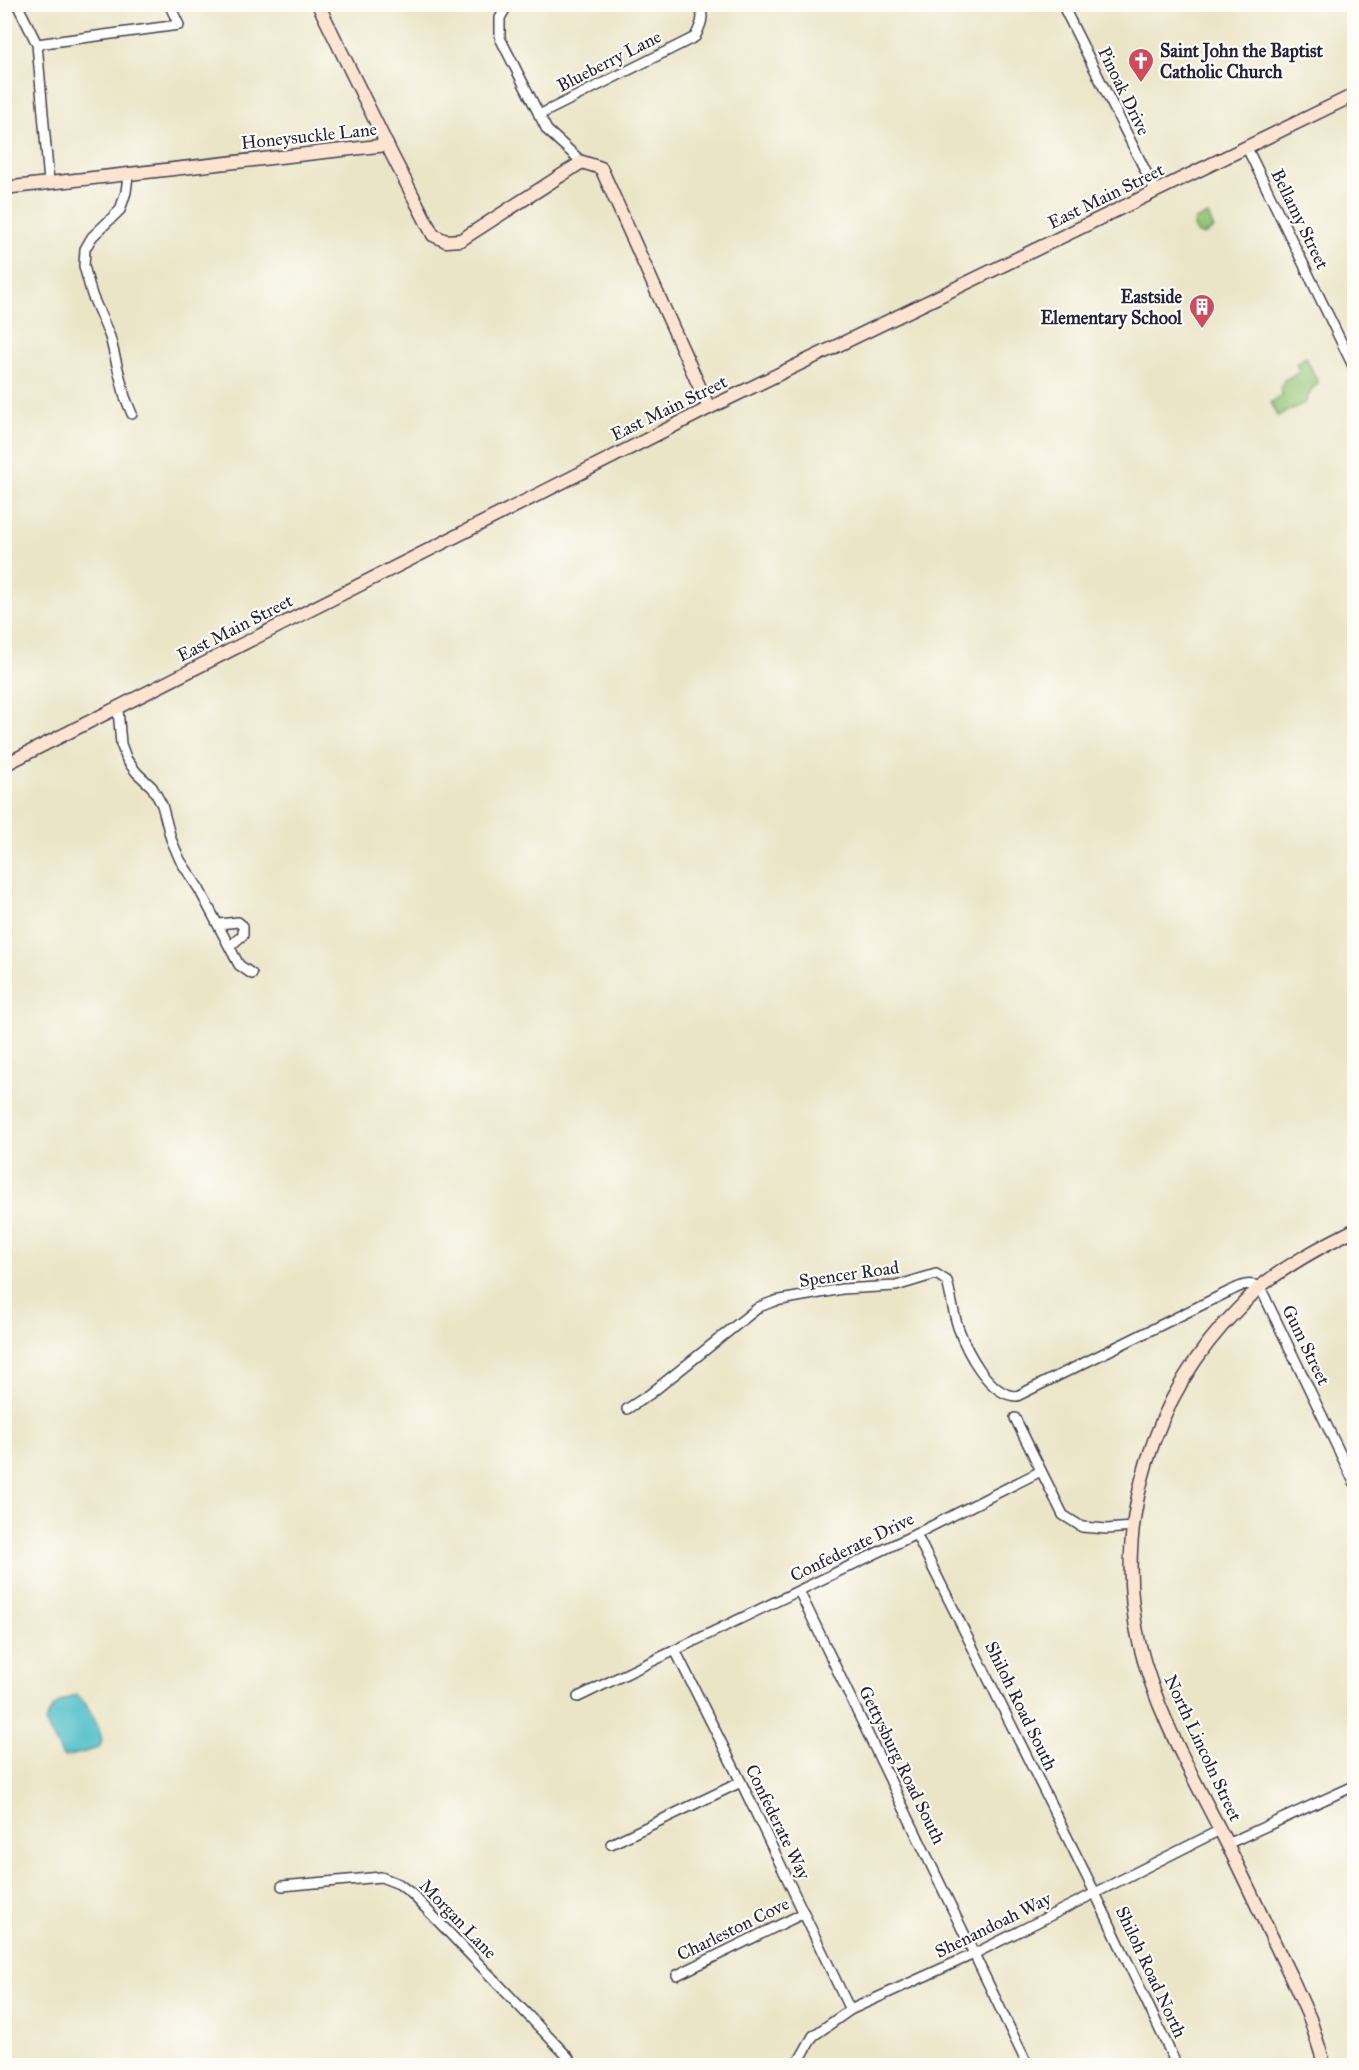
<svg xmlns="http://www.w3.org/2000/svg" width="1359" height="2070" font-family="'IM FELL Great Primer',serif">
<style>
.green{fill:#94c575;stroke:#5b7458;stroke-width:1.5}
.water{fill:#54c1c9;stroke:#3b7282;stroke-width:1.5}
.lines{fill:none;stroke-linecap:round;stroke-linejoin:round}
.street-casing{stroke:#403f50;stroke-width:12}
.secondary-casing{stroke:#403f50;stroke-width:15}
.street{stroke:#fff;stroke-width:9}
.secondary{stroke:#fde4d1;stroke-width:12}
.labels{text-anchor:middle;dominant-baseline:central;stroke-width:4.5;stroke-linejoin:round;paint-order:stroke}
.poi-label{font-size:18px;font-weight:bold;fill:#22223b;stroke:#fdfcf7;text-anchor:start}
.street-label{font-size:18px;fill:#22223b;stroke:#fdfcf7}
</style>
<rect width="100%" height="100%" fill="#fdfcf7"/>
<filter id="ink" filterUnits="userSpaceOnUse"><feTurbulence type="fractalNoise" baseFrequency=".0167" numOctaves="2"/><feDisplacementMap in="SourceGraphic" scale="12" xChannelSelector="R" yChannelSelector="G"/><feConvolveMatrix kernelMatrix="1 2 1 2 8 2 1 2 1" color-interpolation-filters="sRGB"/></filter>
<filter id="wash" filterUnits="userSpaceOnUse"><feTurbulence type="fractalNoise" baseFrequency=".008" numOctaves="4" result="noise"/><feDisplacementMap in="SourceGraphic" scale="24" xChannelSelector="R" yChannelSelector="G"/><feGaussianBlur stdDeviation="1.35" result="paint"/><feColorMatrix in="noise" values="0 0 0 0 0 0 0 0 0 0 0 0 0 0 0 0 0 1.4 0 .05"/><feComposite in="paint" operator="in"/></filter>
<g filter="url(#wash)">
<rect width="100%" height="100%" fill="#ebe5c7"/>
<g class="green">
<polygon points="1208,215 1214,229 1203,235 1198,234 1194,227 1195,220"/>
<polygon points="1306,357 1318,383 1312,389 1305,403 1277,416 1271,402 1283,396 1280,389 1284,380 1300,372 1296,364"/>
</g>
<path class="water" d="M77,1695C88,1703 100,1728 102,1741L99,1748L66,1757L63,1756L45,1723C50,1706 61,1700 77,1695Z"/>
</g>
<g filter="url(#ink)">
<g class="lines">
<defs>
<g id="street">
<polyline points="17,4 37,44 49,182"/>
<polyline points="508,4 500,18 500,38 547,130 582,162"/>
<polyline points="1062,4 1156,192"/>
<polyline points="37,44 179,25 169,4"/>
<polyline points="1350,98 1354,108"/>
<path d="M539,115L695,37C701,25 705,17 699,4"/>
<polyline points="1247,148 1354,368"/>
<polyline points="128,176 126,192 120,210 92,237 85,249 84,266 92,295 110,337 125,397 132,414"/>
<polyline points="118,709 121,744 127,760 137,773 152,787 162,805 171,839 180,860 199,889 239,965 252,974"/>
<polyline points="219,924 238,922 243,926 243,935 230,946"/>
<path d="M627,1409L650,1394L759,1307L775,1301L842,1289L896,1286L936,1274L947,1281C951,1296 953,1312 958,1327C966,1350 989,1396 1017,1396L1228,1292C1239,1287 1248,1281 1260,1287L1354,1482"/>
<polyline points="1015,1418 1063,1515 1082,1527 1107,1529 1132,1527"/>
<polyline points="916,1534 1095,1893 1177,2066"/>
<polyline points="799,1591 1028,2066"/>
<polyline points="675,1650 741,1782 850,2010"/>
<polyline points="578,1697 916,1534 1041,1471"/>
<polyline points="611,1844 741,1782"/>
<polyline points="1227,1844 1354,1786"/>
<polyline points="282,1886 381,1877 399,1884 412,1894 568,2057 573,2066"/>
<polyline points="677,1975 804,1913"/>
<polyline points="796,2066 813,2036 850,2010 974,1954 1220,1830"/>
</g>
<g id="secondary">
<polyline points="318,4 392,155 433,235 446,241 461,240 582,162 601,168 709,408"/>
<polyline points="4,188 387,145"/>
<polyline points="4,765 709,408 1354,95"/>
<path d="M1325,2066L1310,2019L1293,1981C1268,1931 1246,1880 1220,1830C1189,1769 1155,1709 1139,1642C1112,1523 1153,1394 1239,1308C1246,1301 1253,1293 1261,1286C1290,1263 1322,1246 1354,1230"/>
</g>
</defs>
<use href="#street" class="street-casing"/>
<use href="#secondary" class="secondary-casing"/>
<use href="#street" class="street"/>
<use href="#secondary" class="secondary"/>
</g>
</g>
<defs>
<symbol id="church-pin" viewBox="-11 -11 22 30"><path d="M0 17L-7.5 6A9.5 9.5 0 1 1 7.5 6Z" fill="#d1495b" stroke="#fdfcf7"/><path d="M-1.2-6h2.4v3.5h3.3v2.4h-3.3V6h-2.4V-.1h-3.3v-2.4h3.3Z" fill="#fff"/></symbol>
<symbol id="building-pin" viewBox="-11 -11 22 30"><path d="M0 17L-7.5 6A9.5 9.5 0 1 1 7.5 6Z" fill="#d1495b" stroke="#fdfcf7"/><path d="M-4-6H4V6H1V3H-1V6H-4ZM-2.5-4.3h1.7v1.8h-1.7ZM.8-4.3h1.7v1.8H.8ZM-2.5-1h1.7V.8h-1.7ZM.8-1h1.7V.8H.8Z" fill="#fff"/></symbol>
</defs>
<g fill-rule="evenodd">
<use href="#church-pin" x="1126" y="46" width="30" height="40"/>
<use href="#building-pin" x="1187" y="292" width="30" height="40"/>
</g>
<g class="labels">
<g class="poi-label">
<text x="1160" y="51">Saint John the Baptist<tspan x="1160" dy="21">Catholic Church</tspan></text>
<text x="1182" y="297" text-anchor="end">Eastside<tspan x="1182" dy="21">Elementary School</tspan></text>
</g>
<g class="street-label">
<text transform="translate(609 61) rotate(-27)">Blueberry Lane</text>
<text transform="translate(1124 91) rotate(64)">Pinoak Drive</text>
<text transform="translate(309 136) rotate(-6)">Honeysuckle Lane</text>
<text transform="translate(1106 196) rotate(-26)">East Main Street</text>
<text transform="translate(1300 219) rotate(64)">Bellamy Street</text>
<text transform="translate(669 408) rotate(-26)">East Main Street</text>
<text transform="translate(235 628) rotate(-27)">East Main Street</text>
<text transform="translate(849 1274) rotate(-8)">Spencer Road</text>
<text transform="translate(1306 1345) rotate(64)">Gum Street</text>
<text transform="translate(852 1547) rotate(-26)">Confederate Drive</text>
<text transform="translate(1021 1706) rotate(64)">Shiloh Road South</text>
<text transform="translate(1203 1748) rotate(65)">North Lincoln Street</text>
<text transform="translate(902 1765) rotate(64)">Gettysburg Road South</text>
<text transform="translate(778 1822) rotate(64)">Confederate Way</text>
<text transform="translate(458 1919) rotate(46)">Morgan Lane</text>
<text transform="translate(993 1925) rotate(-26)">Shenandoah Way</text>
<text transform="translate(733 1929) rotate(-26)">Charleston Cove</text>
<text transform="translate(1151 1972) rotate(65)">Shiloh Road North</text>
</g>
</g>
<rect width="1359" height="2070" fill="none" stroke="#fdfcf7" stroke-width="24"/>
</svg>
